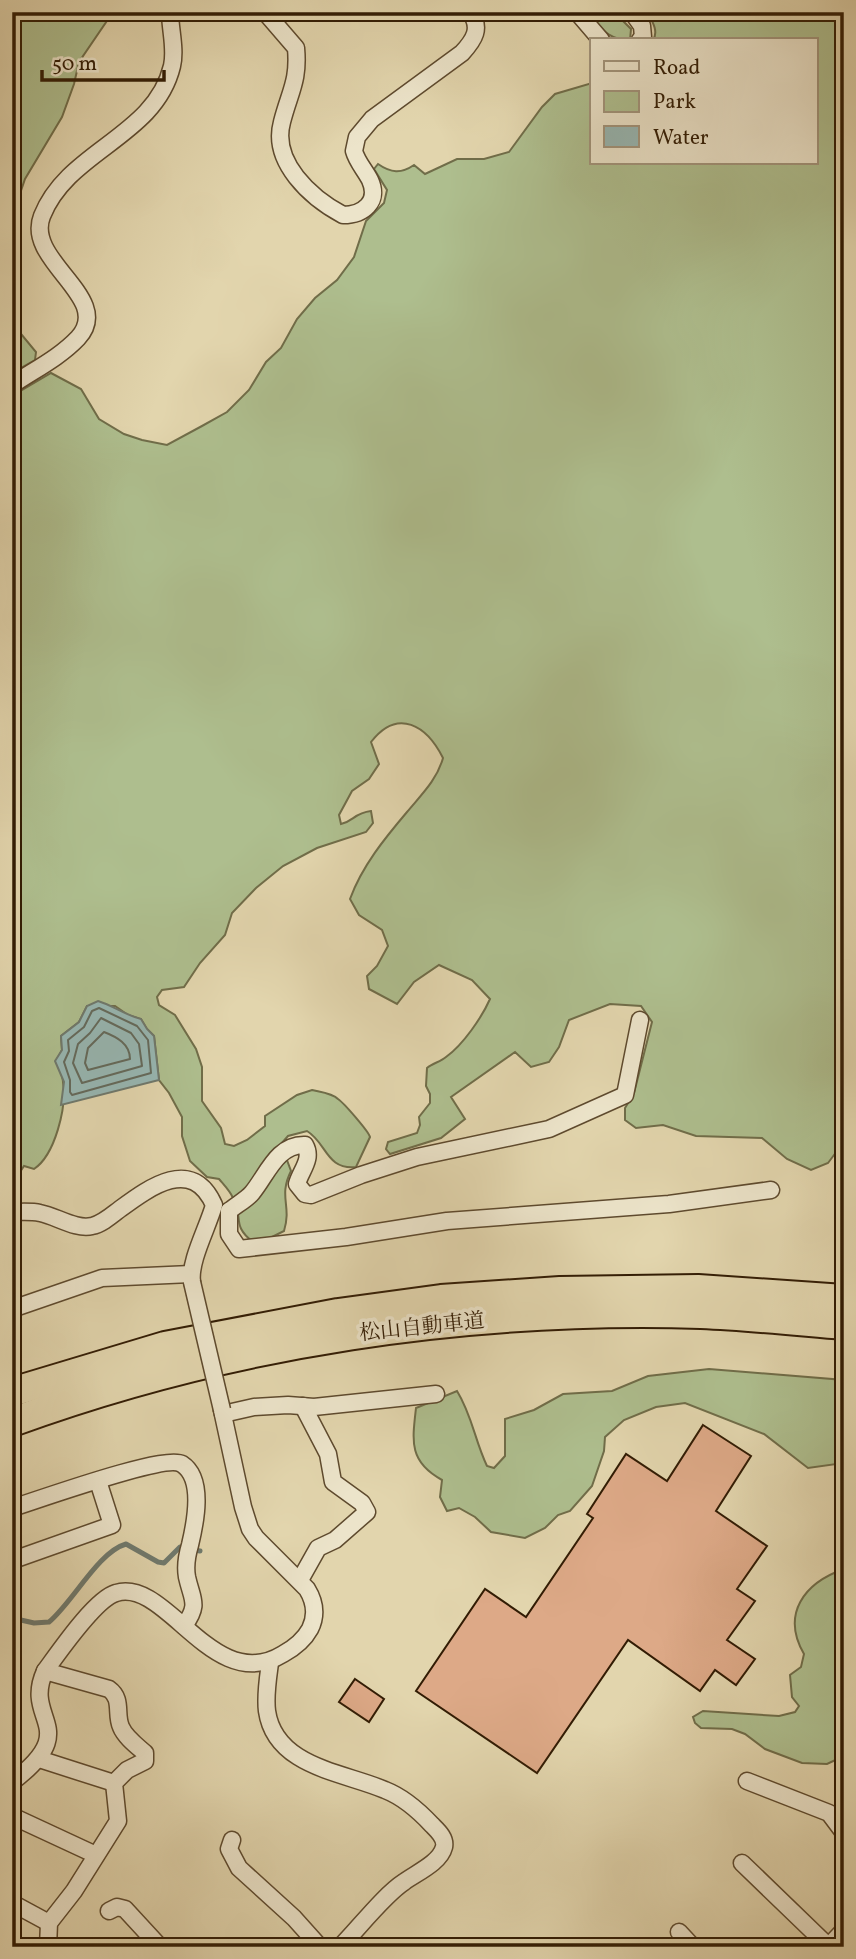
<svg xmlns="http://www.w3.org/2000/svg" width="856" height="1959" font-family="Vollkorn,'Noto Serif JP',serif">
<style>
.green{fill:#aebe8e;stroke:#706d49;stroke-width:2}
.water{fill:#97b7b3;stroke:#6f796d;stroke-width:2}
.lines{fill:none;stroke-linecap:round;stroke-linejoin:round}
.shore{stroke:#646a5c;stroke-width:2}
.stream{stroke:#6f796d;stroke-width:5}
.building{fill:#dda987;stroke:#321c04;stroke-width:2}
.street-casing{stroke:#5e4a2e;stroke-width:19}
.highway-casing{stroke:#321c04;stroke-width:32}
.street{stroke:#ece4ca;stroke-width:16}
.highway{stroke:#e2d5ad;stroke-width:28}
.street-bridge-casing{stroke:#5e4a2e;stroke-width:19;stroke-linecap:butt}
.street-bridge{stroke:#ece4ca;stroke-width:16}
.labels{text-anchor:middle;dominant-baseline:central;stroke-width:7;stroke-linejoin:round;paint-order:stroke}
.street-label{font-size:21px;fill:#321c04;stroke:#ece4ca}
</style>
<rect width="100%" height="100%" fill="#e2d5ad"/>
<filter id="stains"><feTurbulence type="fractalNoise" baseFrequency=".00286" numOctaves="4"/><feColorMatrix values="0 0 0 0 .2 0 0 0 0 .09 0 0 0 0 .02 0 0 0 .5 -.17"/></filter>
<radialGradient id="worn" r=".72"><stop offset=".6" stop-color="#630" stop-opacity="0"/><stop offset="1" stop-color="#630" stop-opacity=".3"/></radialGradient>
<g class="green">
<polygon points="12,12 113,12 79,62 74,84 62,117 25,179 12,217"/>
<path d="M587,12H614L631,29L630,40C607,40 602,28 587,12Z"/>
<path d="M647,12H844L843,1143L828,1163L811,1170L787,1159L762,1138L696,1136L663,1125L636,1128L625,1120V1108L634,1093L652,1022L641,1006L610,1004L569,1020L559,1047L549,1062L531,1067L515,1052L451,1097L465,1119L441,1138L390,1154L386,1149L388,1142L417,1133L420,1125L419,1117L430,1103V1094L426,1086L427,1068C433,1063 440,1062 446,1057C463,1045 482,1017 490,999L472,980L439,965L414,982L397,1004L369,989L367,976L377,966L388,946L382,930L359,915L350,899C362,866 385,838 407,812C421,795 437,780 443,758C427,726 398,707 371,742L379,764L369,779L352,791L339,815L341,824C354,821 354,813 371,811L373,823L366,832L317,848L283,866L256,888L232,913L225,935L200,963L184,987L162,990L157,997L159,1005L175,1015L196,1049L202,1067V1101L221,1128L225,1144L234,1146L247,1140L265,1126V1116L297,1095L312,1090C320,1092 332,1093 338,1099C344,1103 369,1132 370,1137L356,1167C326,1170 327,1143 307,1131L288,1136L281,1144L291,1171C278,1197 292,1205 284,1231L272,1237L253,1242C231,1225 244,1218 233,1198C230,1191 224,1185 219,1179L207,1177L190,1161L182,1136V1117L169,1093L159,1080L154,1036L147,1029L141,1019L128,1015L115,1006H87L79,1022L61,1036L62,1050L56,1061C58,1067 63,1075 63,1082C67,1107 55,1155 34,1169L24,1166L16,1178L12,1179V619L19,606L12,586V396L51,373L81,389L99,419L124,434L142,440L167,445L202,426L227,412L249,390L266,362L281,348L297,319L315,298L337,280L354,257L366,221L384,203L387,190L374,169L378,164C391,173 401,174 414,165L425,174L457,159H484L509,152L542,107L555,94L592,83V163H816V40H653C659,31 652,21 647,12Z"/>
<polygon points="12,323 36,352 35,360 12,373"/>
<path d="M709,1369L844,1380V1463L808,1468L764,1434L685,1403L656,1407L624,1420L605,1437L604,1451L592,1486L570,1511L558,1515L545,1528L525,1538L491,1532L475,1517L459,1508L447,1511L440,1497L442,1480C409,1462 412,1442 416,1408L457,1391C472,1415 475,1441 487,1466L494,1468L505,1456V1419L534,1410L563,1394L612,1391L648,1376Z"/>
<path d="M844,1569V1756L827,1764L802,1763L765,1749L745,1734L732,1729L701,1728L695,1723L693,1717L703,1711L779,1716L795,1712L799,1706L792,1697L790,1675L801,1667L804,1654C781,1614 804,1583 844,1569Z"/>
</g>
<path class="water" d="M98,1001C114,1006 125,1015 141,1019L147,1029L154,1036L159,1080L61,1105L64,1082L55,1061L62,1050L61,1036L79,1022L87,1006Z"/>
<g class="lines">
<g class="shore">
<polygon points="99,1008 137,1026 148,1040 151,1073 72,1095 70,1092 70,1080 64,1062 69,1051 68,1040 84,1027 92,1011"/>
<polygon points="101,1018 131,1033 139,1044 142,1066 82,1083 73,1063 78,1044 90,1033"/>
<path d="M104,1032C117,1037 130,1044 130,1059L88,1070L85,1063L88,1048Z"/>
</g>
<path class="stream" d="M12,1618L34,1623L49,1622C73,1602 98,1552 126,1544L158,1562L164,1563L180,1547L200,1551"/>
</g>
<g class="building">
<polygon points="703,1425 751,1456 716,1511 767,1546 737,1589 755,1601 727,1640 755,1659 736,1685 715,1670 700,1691 628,1640 537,1773 416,1691 485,1589 526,1617 593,1518 587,1514 626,1454 667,1481"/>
<polygon points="355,1679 384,1699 369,1722 339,1702"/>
</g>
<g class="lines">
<defs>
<g id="street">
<path d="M265,12L296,48C299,81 290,91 282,122C271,162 311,198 343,215C363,215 380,202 370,180C365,170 357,162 354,151L357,137L372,119L462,53C474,40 482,28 470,12"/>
<polyline points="577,12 601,40"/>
<polyline points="632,12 642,26 643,37 640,40"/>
<path d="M12,385C34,370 59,358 78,338C115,298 24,261 42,216C68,150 155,137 172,66C176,49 170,29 170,12"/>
<polyline points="229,1211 229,1234 239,1249 346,1237 447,1221 669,1204 771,1190"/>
<path d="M229,1211C236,1205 246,1200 252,1193C267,1175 277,1144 305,1145C313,1159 301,1170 297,1184L305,1194L311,1195L361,1175L417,1157L549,1129L625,1095L640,1020"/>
<path d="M12,1212C21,1212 31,1211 40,1213C56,1216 76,1230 92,1226C102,1224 112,1215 120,1209C150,1187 192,1156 214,1205C208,1227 189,1261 192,1282"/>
<polyline points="12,1309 102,1278 191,1274"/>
<polyline points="223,1414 254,1407 288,1405 314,1407 436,1394"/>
<path d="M12,1508C38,1500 165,1454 182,1464C205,1479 195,1524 190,1545C187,1555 185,1566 187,1577C192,1600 200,1604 184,1626"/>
<polyline points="12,1554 16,1559 112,1525 98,1481"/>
<polyline points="300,1580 318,1548 335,1540 367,1512 362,1503 333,1482 328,1454 303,1406"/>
<path d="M270,1663C268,1678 265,1695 267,1711C275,1767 343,1772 385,1790C403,1797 419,1811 432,1825C438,1831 446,1838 444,1847C440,1863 416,1873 404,1882C384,1895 358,1929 340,1947"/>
<path d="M45,1671L109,1689C123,1699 115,1714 121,1727C125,1737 137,1746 145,1753V1761L127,1770L114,1783L118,1821L74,1891L49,1923L48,1947"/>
<polyline points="39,1759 114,1783"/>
<polyline points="747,1781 829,1813 844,1833"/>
<path d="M12,1782C84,1727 22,1721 45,1671C59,1652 95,1599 116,1593C167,1577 213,1697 283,1654C294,1648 304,1640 310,1629C317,1615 315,1602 307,1589L256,1538L250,1529L243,1507L222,1410"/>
<polyline points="12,1816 96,1855"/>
<polyline points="232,1840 229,1849 239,1868 294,1918 320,1947"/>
<polyline points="742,1863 828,1946"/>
<polyline points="12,1903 49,1923"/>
<polyline points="109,1911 117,1907 125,1909 160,1947"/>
<polyline points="679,1932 693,1947"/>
<polyline points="828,1947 844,1930"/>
</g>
<g id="highway">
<polyline points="12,1392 165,1346 338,1313 441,1299 560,1291 698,1289 844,1299"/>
<path d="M12,1422C231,1342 467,1307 701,1314C748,1316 796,1321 844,1325"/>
</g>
</defs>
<use href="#street" class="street-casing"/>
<use href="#highway" class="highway-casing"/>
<use href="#street" class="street"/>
<use href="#highway" class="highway"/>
<defs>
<polyline id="street-bridge" points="192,1282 222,1410"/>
</defs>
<use href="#street-bridge" class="street-bridge-casing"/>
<use href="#street-bridge" class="street-bridge"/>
</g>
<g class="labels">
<g class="street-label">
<text transform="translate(422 1328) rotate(-6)">松山自動車道</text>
</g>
</g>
<rect width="856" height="1959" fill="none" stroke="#e2d5ad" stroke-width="42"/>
<rect x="14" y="14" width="828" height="1931" fill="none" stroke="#321c04" stroke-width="3.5"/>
<rect x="21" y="21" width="814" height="1917" fill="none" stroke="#321c04" stroke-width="2"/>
<rect x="590" y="38" width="228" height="126" fill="#ece4ca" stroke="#a2947b" stroke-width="2"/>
<rect x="604" y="61" width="35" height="10" fill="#ece4ca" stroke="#a2947b" stroke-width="2"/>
<text x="653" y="74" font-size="21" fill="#321c04">Road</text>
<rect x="604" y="91" width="35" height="21" fill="#aebe8e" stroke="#a2947b" stroke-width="2"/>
<text x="653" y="108" font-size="21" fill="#321c04">Park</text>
<rect x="604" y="126" width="35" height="21" fill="#97b7b3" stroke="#a2947b" stroke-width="2"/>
<text x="653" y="144" font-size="21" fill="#321c04">Water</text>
<path d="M42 70v10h122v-10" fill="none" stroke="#321c04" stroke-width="3.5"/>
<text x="52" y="70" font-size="21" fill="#321c04" stroke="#ece4ca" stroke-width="5" paint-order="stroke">50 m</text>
<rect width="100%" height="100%" filter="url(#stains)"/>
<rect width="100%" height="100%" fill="url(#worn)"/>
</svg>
